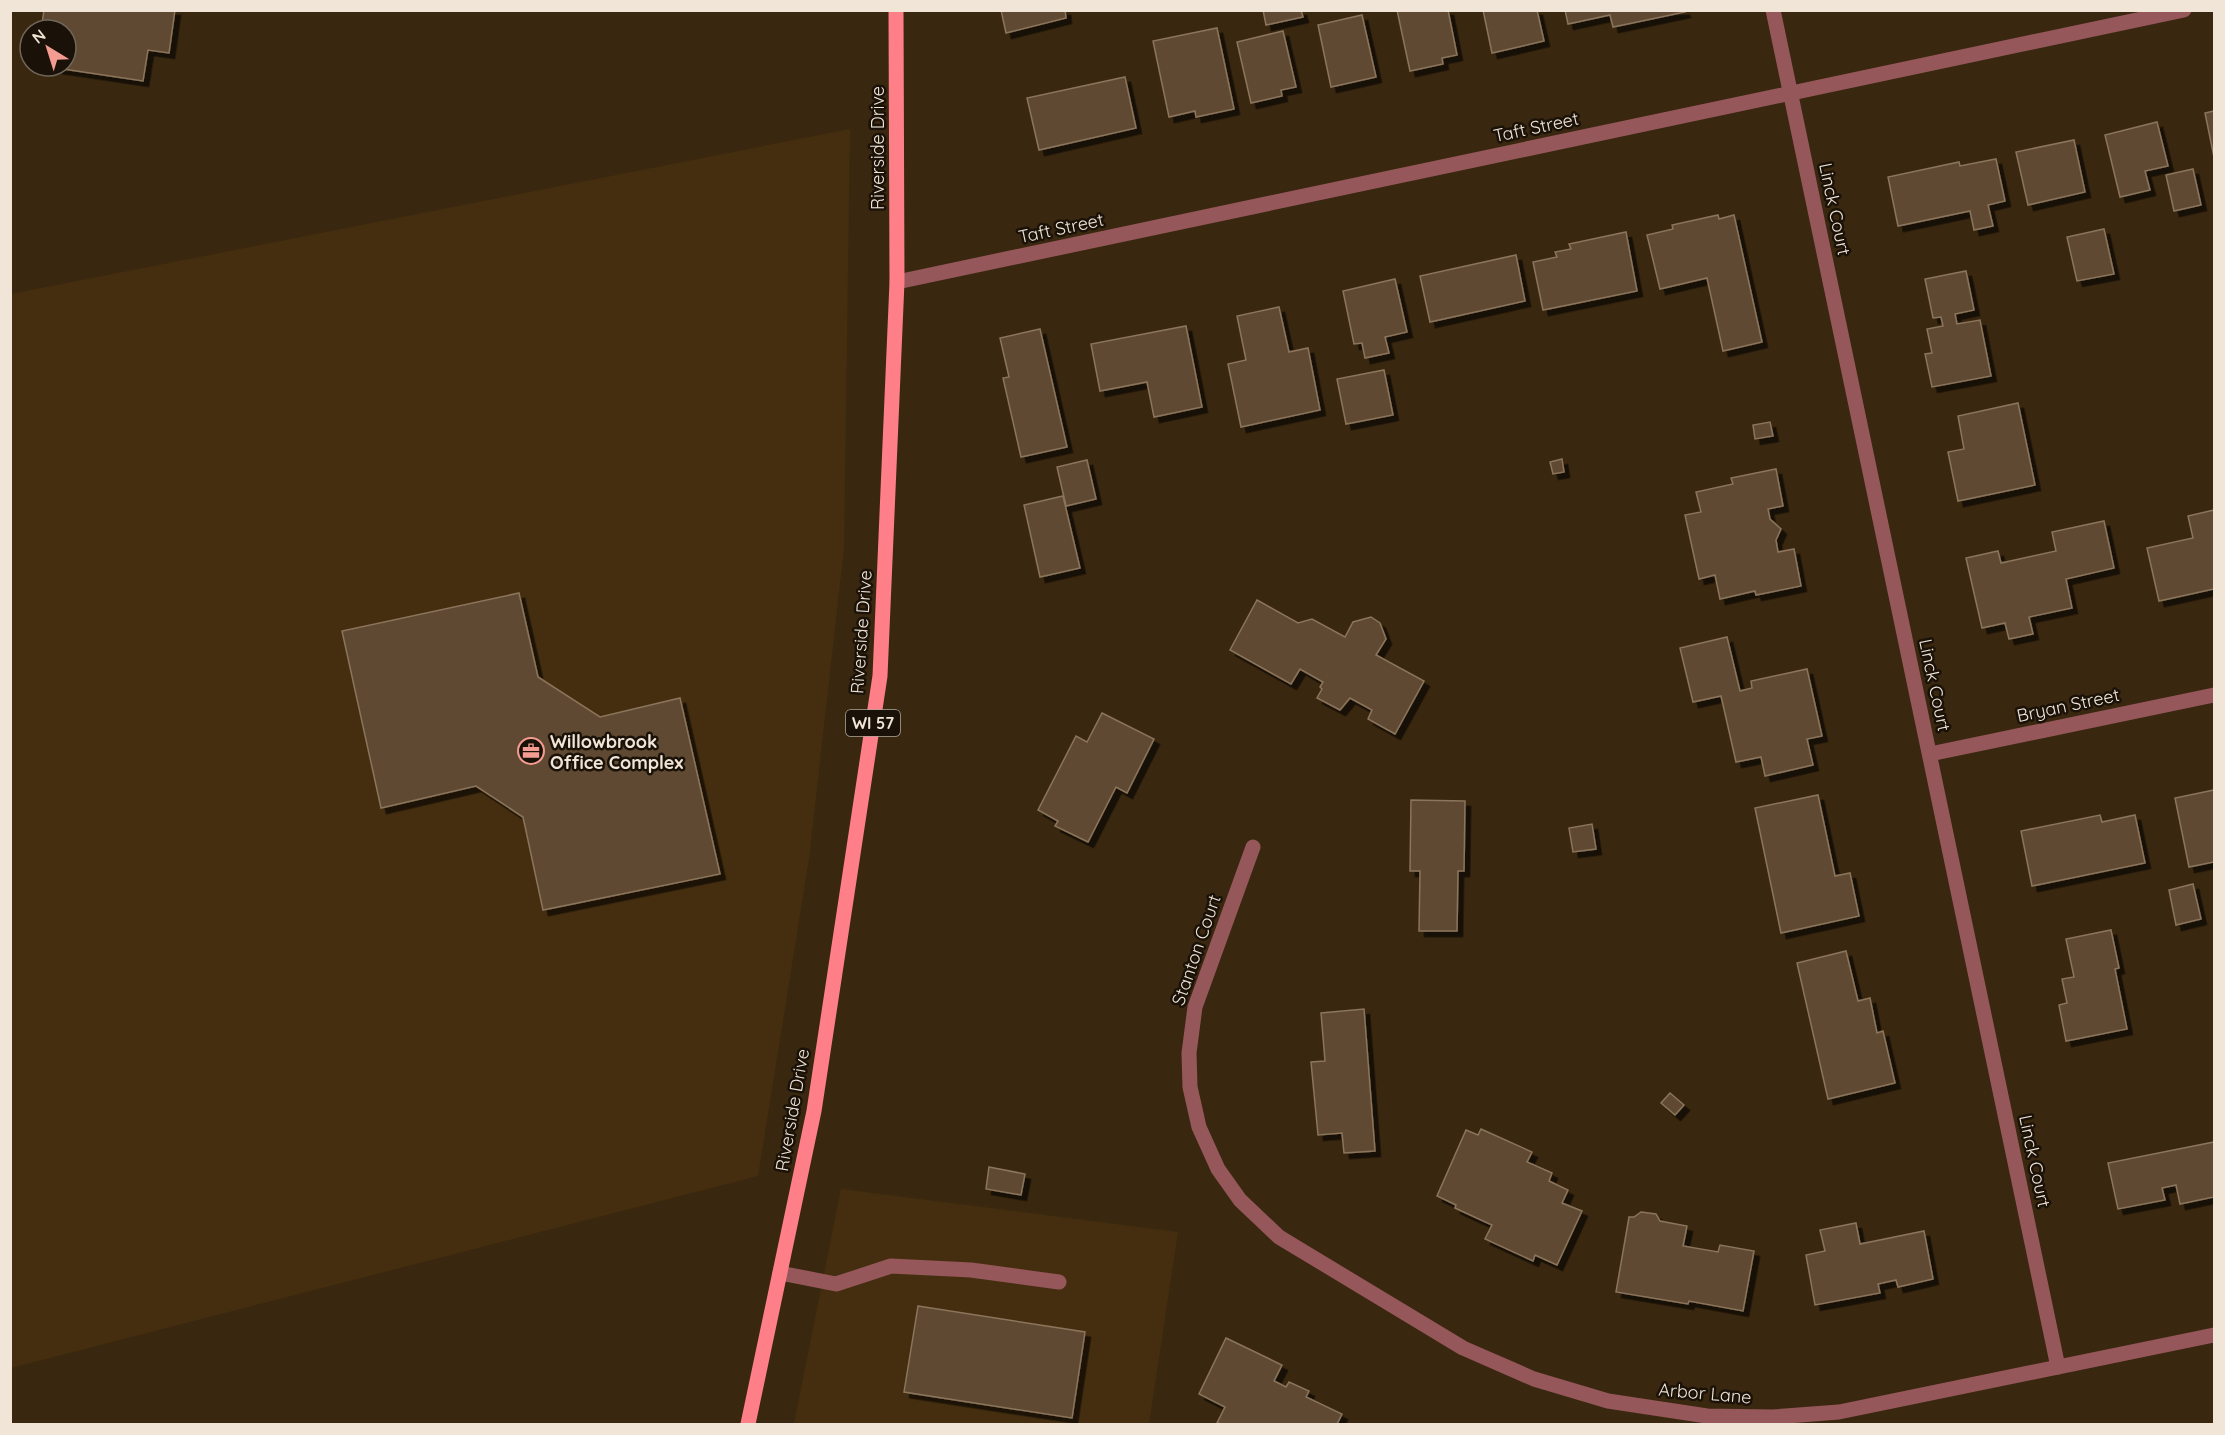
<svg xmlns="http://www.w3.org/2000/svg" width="2225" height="1435" font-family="Quicksand,sans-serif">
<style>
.built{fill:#452e0f}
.building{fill:#5e4a32;stroke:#8b745b;stroke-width:1.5;filter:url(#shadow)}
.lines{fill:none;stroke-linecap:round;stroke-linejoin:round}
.service{stroke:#96575b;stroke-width:15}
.minor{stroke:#96575b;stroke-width:15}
.primary{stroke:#ff7f88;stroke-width:15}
.labels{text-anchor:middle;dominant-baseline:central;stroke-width:5;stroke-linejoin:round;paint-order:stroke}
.shield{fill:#1a1208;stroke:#b0a699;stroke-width:1.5}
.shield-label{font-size:16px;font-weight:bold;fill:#f1e5d7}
.street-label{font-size:18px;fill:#f1e5d7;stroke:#1a1208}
.poi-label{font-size:18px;font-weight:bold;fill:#f1e5d7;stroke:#1a1208;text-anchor:start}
</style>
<defs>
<filter id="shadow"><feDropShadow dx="5.5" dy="5.5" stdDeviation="0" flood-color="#0009"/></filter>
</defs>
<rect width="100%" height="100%" fill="#3a270f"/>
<g class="built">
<polygon points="850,129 844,548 809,859 758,1176 11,1368 11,294"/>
<polygon points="841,1189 1178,1232 1149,1424 794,1424"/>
</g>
<g class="building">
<polygon points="44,10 175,10 169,53 148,50 143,81 57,68 57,66 66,66 66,30 62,30 63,27 42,24"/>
<polygon points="1001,10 1065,10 1066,18 1006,33"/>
<polygon points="1263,10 1301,10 1303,17 1266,25"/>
<polygon points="1397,10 1448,10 1457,55 1442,58 1443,64 1410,71"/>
<polygon points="1483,10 1537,10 1544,41 1492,53"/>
<polygon points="1565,10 1684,10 1685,12 1613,27 1610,15 1568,24"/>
<polygon points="1362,15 1376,77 1331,87 1318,25"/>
<polygon points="1217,28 1234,109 1196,117 1195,111 1169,117 1153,41"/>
<polygon points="1283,31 1296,87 1281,90 1282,96 1251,103 1237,42"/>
<polygon points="1125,77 1136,128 1039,150 1027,98"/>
<polygon points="2214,111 2214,157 2205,113"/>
<polygon points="2157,122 2168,166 2145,171 2150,190 2120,197 2105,135"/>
<polygon points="2074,140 2085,192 2028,205 2016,152"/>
<polygon points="1996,159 2005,201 1988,205 1993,226 1974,230 1970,211 1898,226 1888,177 1959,162 1960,166"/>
<polygon points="2193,169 2201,205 2174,211 2166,175"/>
<polygon points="1718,215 1719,219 1734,215 1762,342 1723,351 1707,278 1660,289 1647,235 1673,229 1672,225"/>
<polygon points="2104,229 2114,274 2077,281 2067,237"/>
<polygon points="1626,232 1637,291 1543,310 1533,262 1557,257 1555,252 1571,249 1569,244"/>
<polygon points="1516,255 1525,301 1430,322 1420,276"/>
<polygon points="1966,271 1974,310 1955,314 1957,324 1980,320 1991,376 1932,387 1925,354 1932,353 1927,329 1943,326 1941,317 1933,318 1925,279"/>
<polygon points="1395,279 1407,332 1385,337 1389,353 1365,358 1362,343 1354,344 1343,291"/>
<polygon points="1279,307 1289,352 1308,348 1320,410 1241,427 1228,364 1246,360 1237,316"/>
<polygon points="1186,326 1202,407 1154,417 1147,382 1100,391 1091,344"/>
<polygon points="1040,329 1067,447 1021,457 1003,378 1009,377 1000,338"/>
<polygon points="1384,370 1393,415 1346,424 1337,379"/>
<polygon points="2018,403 2035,485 1958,501 1948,452 1964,449 1958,416"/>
<polygon points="1770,422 1773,436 1755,439 1753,425"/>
<polygon points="1562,459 1564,472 1553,474 1550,462"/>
<polygon points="1087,460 1096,499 1066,506 1057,467"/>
<polygon points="1776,469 1783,506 1768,509 1770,519 1781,529 1776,540 1778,552 1794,549 1801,586 1756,595 1755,591 1720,599 1715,575 1699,579 1685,515 1701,512 1696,492 1733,484 1731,478"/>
<polygon points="1063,496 1080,568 1040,577 1024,505"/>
<polygon points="2214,510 2214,589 2159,601 2147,548 2193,538 2188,516"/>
<polygon points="2104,521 2114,568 2066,579 2072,608 2029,617 2033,634 2009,639 2005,623 1982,628 1966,558 1998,551 2001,563 2056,551 2052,532"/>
<polygon points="519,593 538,677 600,717 680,698 720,874 543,910 523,817 476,786 381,808 342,631"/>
<polygon points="1257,600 1298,623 1312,619 1345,637 1353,622 1371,617 1380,623 1386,639 1376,655 1424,681 1395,734 1368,719 1372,710 1350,698 1340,710 1317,698 1322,689 1320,687 1323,682 1300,669 1291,684 1230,650"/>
<polygon points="1727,637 1740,691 1752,688 1751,681 1807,669 1822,736 1807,739 1813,765 1765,776 1761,757 1736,762 1721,696 1693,702 1680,648"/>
<polygon points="1102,713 1154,739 1127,793 1116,787 1088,842 1055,826 1058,821 1038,810 1076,736 1087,742"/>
<polygon points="2214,790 2214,862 2189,867 2175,798"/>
<polygon points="1818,795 1835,876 1850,873 1859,916 1781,933 1755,808"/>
<polygon points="1411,800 1465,801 1464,871 1458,871 1457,931 1419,931 1420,871 1410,871"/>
<polygon points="2100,815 2102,822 2135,815 2145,863 2032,886 2021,831"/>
<polygon points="1592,824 1596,849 1573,852 1569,828"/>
<polygon points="2193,884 2201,919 2176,925 2169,890"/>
<polygon points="2111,930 2119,968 2115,969 2127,1029 2066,1041 2059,1005 2067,1003 2062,979 2074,977 2066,939"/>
<polygon points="1846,951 1858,1001 1870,998 1877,1033 1883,1031 1895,1083 1828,1099 1797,963"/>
<polygon points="1364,1009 1375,1151 1344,1153 1342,1133 1318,1135 1311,1062 1325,1061 1321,1013"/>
<polygon points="1670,1093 1684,1105 1675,1115 1661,1103"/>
<polygon points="1481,1129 1532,1152 1527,1162 1552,1173 1549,1181 1568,1190 1562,1203 1582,1211 1557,1265 1535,1255 1533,1261 1485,1239 1492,1225 1455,1208 1456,1205 1437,1196 1466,1130 1478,1135"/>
<polygon points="2214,1142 2214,1197 2180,1204 2176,1185 2162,1188 2165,1200 2118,1209 2108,1163"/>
<polygon points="989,1167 1025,1174 1021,1195 986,1189"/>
<polygon points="1641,1212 1656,1214 1660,1221 1687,1226 1683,1246 1718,1252 1720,1245 1754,1251 1743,1311 1689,1301 1688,1304 1616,1292 1629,1217 1634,1217"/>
<polygon points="1856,1223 1860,1244 1924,1231 1933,1279 1898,1287 1896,1280 1878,1284 1880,1293 1815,1305 1806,1255 1825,1251 1820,1230"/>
<polygon points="918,1306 1085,1332 1072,1418 904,1392"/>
<polygon points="1226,1338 1282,1365 1274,1381 1286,1387 1289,1382 1309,1391 1306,1397 1342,1414 1337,1424 1222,1424 1217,1423 1225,1407 1199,1394"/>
</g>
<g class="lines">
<polyline class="service" points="780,1273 836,1284 891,1266 971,1270 1059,1282"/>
<g class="minor">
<polyline points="1773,10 2058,1367"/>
<polyline points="897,282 2184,10"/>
<polyline points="1930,754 2214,695"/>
<polyline points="1253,847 1195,1007 1189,1053 1190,1087 1199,1127 1218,1169 1240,1200 1279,1237 1463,1348 1534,1379 1608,1401 1707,1416 1773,1417 1839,1412 2214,1335"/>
</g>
<polyline class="primary" points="748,1424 814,1111 880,676 897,282 896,10"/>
</g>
<defs>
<symbol id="office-ring" viewBox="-11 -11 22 22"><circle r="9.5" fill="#1a1208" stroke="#f59c92" stroke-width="1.5"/><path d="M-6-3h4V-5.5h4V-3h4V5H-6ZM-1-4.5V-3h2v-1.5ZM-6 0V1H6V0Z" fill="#f59c92"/></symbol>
</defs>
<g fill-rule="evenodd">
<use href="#office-ring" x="516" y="736" width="30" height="30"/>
</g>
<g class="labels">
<rect class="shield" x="846" y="710" width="54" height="26" rx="4.5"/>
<g class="shield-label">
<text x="873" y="723">WI 57</text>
</g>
<g class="street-label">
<text transform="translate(1536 127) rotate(-12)">Taft Street</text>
<text transform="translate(877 148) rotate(-90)">Riverside Drive</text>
<text transform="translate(1835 209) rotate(78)">Linck Court</text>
<text transform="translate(1061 228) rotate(-12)">Taft Street</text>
<text transform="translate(861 632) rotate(-86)">Riverside Drive</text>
<text transform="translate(1935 685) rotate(78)">Linck Court</text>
<text transform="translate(2068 705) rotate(-12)">Bryan Street</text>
<text transform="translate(1196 950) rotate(-71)">Stanton Court</text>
<text transform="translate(792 1110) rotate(-80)">Riverside Drive</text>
<text transform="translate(2035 1161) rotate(78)">Linck Court</text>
<text transform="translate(1705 1393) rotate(5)">Arbor Lane</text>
</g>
<g class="poi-label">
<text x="550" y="741">Willowbrook<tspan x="550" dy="21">Office Complex</tspan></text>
</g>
</g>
<rect width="2225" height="1435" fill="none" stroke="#f1e5d7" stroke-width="24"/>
<g transform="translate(48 48) rotate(322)"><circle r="28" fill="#1a1208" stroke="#70665b" stroke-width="1.5"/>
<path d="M0-4.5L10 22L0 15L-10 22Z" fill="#f59c92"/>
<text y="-9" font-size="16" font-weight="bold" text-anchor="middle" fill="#f1e5d7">N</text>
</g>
</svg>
